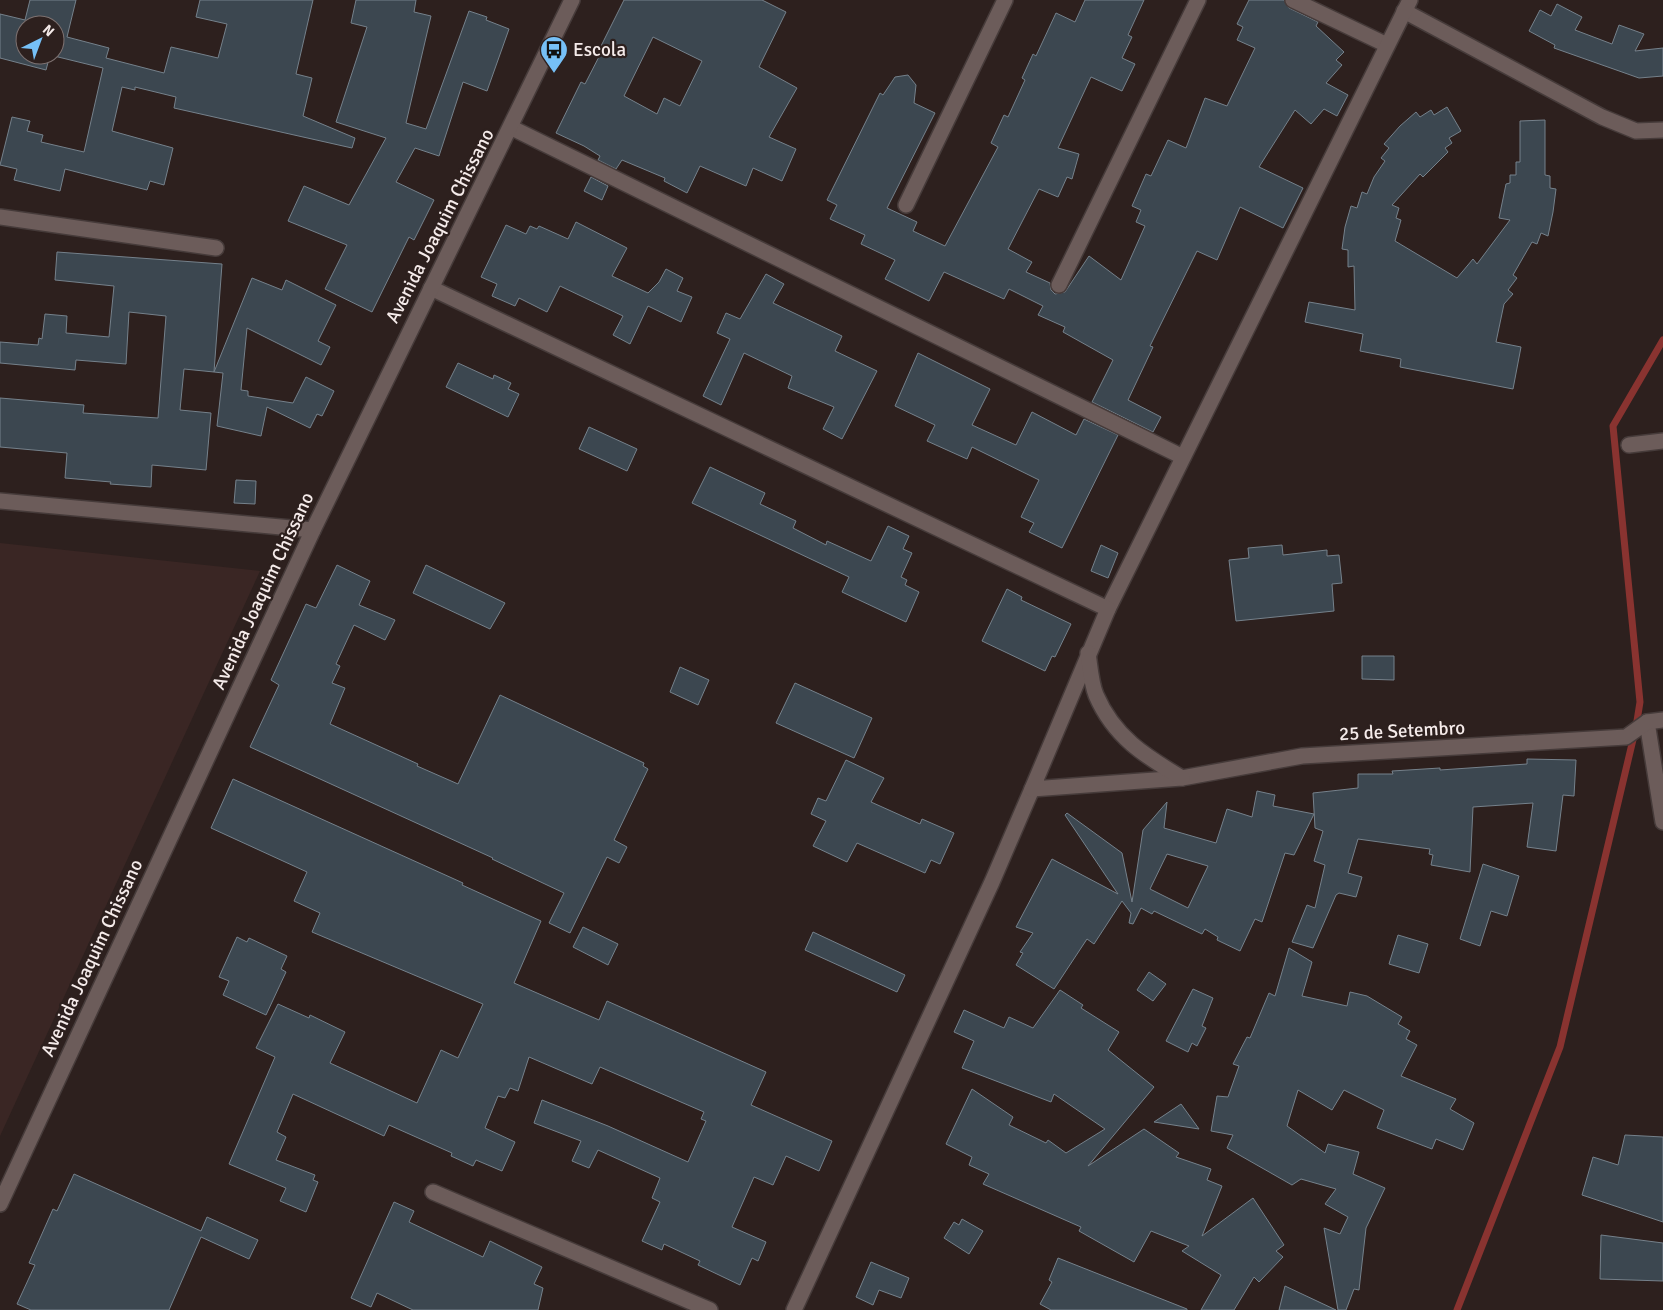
<svg xmlns="http://www.w3.org/2000/svg" width="1663" height="1310" font-family="Signika,sans-serif">
<style>
.built{fill:#3a2624}
.lines{fill:none;stroke-linecap:round;stroke-linejoin:round}
.stream{stroke:#893330;stroke-width:7}
.building{fill:#3c4750;stroke:#75818b;fill-rule:evenodd}
.street-casing{stroke:#463b3a;stroke-width:18}
.secondary-casing{stroke:#463b3a;stroke-width:18}
.street{stroke:#6c5c5a;stroke-width:15}
.secondary{stroke:#6c5c5a;stroke-width:15}
.labels{text-anchor:middle;dominant-baseline:central;stroke-width:4.5;stroke-linejoin:round;paint-order:stroke}
.poi-label{font-size:19px;fill:#f5ebea;stroke:#2d201e;text-anchor:start}
.street-label{font-size:19px;fill:#f5ebea;stroke:#2d201e}
</style>
<rect width="100%" height="100%" fill="#2d201e"/>
<polygon class="built" points="0,543 260,571 0,1136"/>
<g class="lines">
<polyline class="stream" points="1457,1310 1560,1047 1636,727 1640,702 1613,426 1663,340"/>
</g>
<g class="building">
<path d="M30,0H76L67,37L109,48L106,58L164,73L171,47L218,58L227,24L196,17L200,0H313L296,74L312,78L303,116L355,138L352,148L174,108L176,97L135,87V90L122,87L112,131L173,148L164,185L150,181L147,190L65,169L60,191L14,180L17,169L0,165L12,117L30,121L27,131L43,135L41,142L84,152L103,68L50,55L46,70L0,58V14L25,20ZM25,25H55V55H25Z"/>
<polygon points="356,0 416,0 414,12 431,16 406,123 426,129 469,11 487,17 486,20 509,29 487,91 463,82 439,156 415,148 396,182 434,200 414,240 409,237 372,312 325,289 347,245 288,221 304,186 349,205 386,138 336,122 367,27 351,23"/>
<path d="M624,0H762L786,12L759,67L797,88L769,137L796,149L782,181L753,168L746,186L700,166L687,193L664,181L665,178L622,160L616,169L598,160L600,156L584,146L556,133L581,82L585,84L604,47L601,46ZM653,37L702,61L680,106L664,98L657,114L624,96Z"/>
<polygon points="1085,0 1144,0 1128,35 1132,37 1122,58 1135,64 1122,91 1091,77 1058,148 1079,154 1072,179 1067,177 1058,197 1039,189 1008,249 1032,262 1026,272 1050,283 1051,290 1055,294 1065,292 1089,256 1121,280 1145,226 1136,222 1141,210 1132,206 1146,174 1151,176 1168,140 1186,148 1205,98 1227,106 1255,48 1237,40 1243,27 1237,24 1249,0 1284,0 1289,8 1318,22 1316,26 1344,52 1336,60 1342,65 1326,83 1348,95 1337,116 1324,109 1311,124 1295,110 1259,167 1303,188 1283,228 1240,207 1217,260 1197,251 1150,346 1153,347 1128,400 1161,417 1153,432 1092,402 1113,360 1063,332 1065,327 1038,315 1043,306 1009,289 1004,299 944,272 929,301 885,279 895,260 861,244 865,235 830,219 837,205 827,200 880,93 883,95 895,77 908,75 916,85 914,103 935,113 887,208 917,222 913,231 945,246 998,147 991,143 998,128 1004,115 1008,117 1025,80 1022,78 1033,54 1036,56 1056,13 1075,22"/>
<polygon points="1557,4 1582,17 1575,30 1612,44 1619,25 1644,34 1635,51 1663,48 1663,76 1639,78 1554,48 1555,45 1529,31 1540,10 1551,16"/>
<polygon points="1447,107 1461,131 1449,138 1452,143 1445,148 1448,152 1423,177 1420,174 1392,205 1399,208 1396,218 1401,220 1395,241 1457,278 1473,259 1477,264 1510,220 1499,218 1506,184 1510,183 1510,175 1516,175 1516,162 1520,162 1520,121 1545,120 1545,175 1550,176 1550,188 1556,189 1553,212 1548,236 1541,233 1537,244 1532,242 1513,275 1517,278 1508,290 1513,294 1504,304 1496,342 1521,347 1513,389 1400,367 1401,359 1360,351 1363,334 1305,322 1309,302 1355,310 1354,266 1348,267 1348,250 1342,249 1345,227 1351,206 1357,208 1362,192 1367,194 1374,177 1385,161 1381,158 1389,148 1384,144 1400,126 1416,112 1420,117 1431,110 1434,115"/>
<polygon points="591,177 608,186 602,200 584,191"/>
<polygon points="576,222 627,248 612,276 648,293 659,282 666,269 683,278 677,291 692,297 681,322 648,306 630,344 613,335 623,316 560,286 547,312 519,298 515,306 492,296 497,284 481,277 506,225 526,234 530,226 537,229 539,226 568,239"/>
<polygon points="57,252 222,264 214,372 184,369 180,410 211,413 206,470 152,465 151,487 110,484 111,482 65,478 67,453 0,447 0,398 84,405 83,413 158,418 166,316 129,312 126,364 76,360 75,370 0,363 0,342 38,345 39,338 42,339 45,314 67,316 66,333 109,337 114,286 55,280"/>
<polygon points="766,274 784,284 773,303 842,336 835,351 877,371 842,439 823,429 834,407 788,388 792,376 744,353 721,405 703,396 730,339 717,333 726,313 740,319"/>
<polygon points="252,278 282,290 286,280 336,305 318,341 330,347 321,365 247,328 241,390 248,391 248,396 293,403 306,377 334,391 322,416 317,414 310,428 267,407 261,436 217,426 223,373 214,372"/>
<polygon points="918,353 990,389 972,425 1016,445 1032,412 1076,435 1084,419 1118,435 1062,548 1029,532 1034,523 1021,517 1039,480 972,447 967,459 927,441 935,425 895,406"/>
<polygon points="458,363 493,379 494,375 511,383 508,389 519,394 508,417 446,387"/>
<polygon points="589,427 637,449 627,471 579,449"/>
<polygon points="710,467 765,493 760,504 796,521 793,528 826,545 827,541 871,561 888,526 909,536 903,549 912,553 901,577 907,580 905,585 919,592 906,622 842,592 849,577 692,503"/>
<polygon points="236,480 256,481 255,504 234,503"/>
<polygon points="1101,545 1118,553 1108,578 1091,571"/>
<polygon points="1282,545 1283,555 1327,550 1327,556 1339,555 1342,583 1332,584 1334,611 1236,621 1229,560 1249,558 1248,548"/>
<polygon points="337,565 370,581 359,605 395,620 385,640 354,625 336,664 340,666 332,683 345,688 330,724 418,764 417,766 458,784 500,695 644,763 643,766 648,769 614,840 627,847 619,863 607,857 570,933 549,923 564,893 492,859 493,858 250,747 279,685 271,680 306,604 316,608"/>
<polygon points="426,565 505,603 490,629 413,593"/>
<polygon points="1007,589 1022,597 1021,600 1071,624 1055,657 1052,656 1045,671 982,641"/>
<polygon points="1362,656 1394,656 1394,680 1362,679"/>
<polygon points="680,667 709,680 698,705 670,692"/>
<polygon points="795,683 872,718 854,758 776,723"/>
<polygon points="1527,759 1576,760 1574,796 1563,795 1556,851 1527,847 1533,803 1473,807 1470,872 1431,865 1433,855 1429,854 1430,849 1358,839 1348,873 1362,877 1356,897 1339,893 1336,895 1313,948 1292,942 1307,905 1315,908 1325,865 1314,861 1323,831 1315,828 1313,793 1358,788 1358,774 1393,774 1392,771 1440,768 1440,770 1527,764"/>
<polygon points="846,760 884,778 871,802 920,824 922,819 954,833 940,864 931,860 925,873 857,843 847,862 813,846 826,821 811,814 818,798 826,801"/>
<polygon points="233,779 463,883 462,885 541,921 514,983 599,1020 607,1001 766,1072 751,1105 832,1141 819,1171 786,1156 773,1185 754,1177 732,1227 766,1242 758,1261 752,1258 740,1285 698,1265 700,1261 664,1244 662,1250 642,1241 660,1202 652,1198 660,1178 598,1150 589,1168 572,1161 581,1141 534,1123 542,1100 608,1126 688,1162 706,1121 701,1119 704,1112 600,1067 592,1084 529,1057 518,1091 510,1088 505,1098 498,1096 485,1128 515,1142 502,1171 476,1160 473,1166 451,1156 452,1153 389,1125 384,1136 293,1094 277,1132 286,1137 276,1160 315,1175 313,1180 318,1182 306,1212 280,1201 286,1188 229,1164 275,1057 256,1048 278,1004 309,1018 310,1015 345,1032 330,1063 417,1103 441,1050 458,1058 483,1004 312,932 320,913 294,901 307,872 211,828"/>
<path d="M1257,791L1275,795L1273,806L1314,814L1294,855L1285,853L1262,922L1255,919L1240,951L1217,940L1218,937L1205,929L1202,934L1154,911L1152,914L1141,908L1133,924L1129,923L1131,913L1122,901L1094,944L1087,939L1054,989L1016,965L1023,953L1020,952L1033,933L1016,927L1052,859L1118,894L1065,815L1067,813L1122,853L1132,902L1143,830L1167,802L1164,828L1216,843L1227,809L1252,817ZM1167,854L1208,866L1188,908L1150,889Z"/>
<polygon points="1483,864 1519,876 1507,916 1491,911 1480,946 1460,939"/>
<polygon points="583,927 618,944 608,965 573,947"/>
<polygon points="813,932 905,975 897,992 805,950"/>
<polygon points="1398,935 1428,944 1419,973 1389,964"/>
<polygon points="237,937 247,942 249,938 287,956 281,969 286,972 266,1015 223,995 229,981 219,977"/>
<polygon points="1289,948 1312,962 1302,996 1347,1006 1350,992 1367,996 1402,1017 1398,1024 1410,1031 1406,1039 1417,1045 1401,1076 1456,1099 1450,1109 1474,1123 1463,1150 1436,1139 1432,1149 1377,1128 1384,1110 1344,1090 1332,1110 1298,1090 1287,1126 1325,1153 1328,1144 1359,1152 1353,1174 1385,1188 1366,1228 1359,1290 1354,1289 1346,1310 1338,1310 1324,1228 1340,1234 1348,1217 1325,1204 1336,1189 1301,1179 1292,1185 1227,1148 1233,1135 1211,1131 1217,1096 1228,1097 1239,1066 1233,1064 1247,1037 1250,1038 1269,993 1275,996"/>
<polygon points="1149,972 1166,984 1153,1001 1137,990"/>
<polygon points="1193,989 1213,998 1202,1026 1206,1028 1197,1046 1192,1043 1188,1052 1166,1041"/>
<polygon points="1060,990 1083,1005 1081,1008 1119,1032 1108,1050 1154,1087 1088,1166 1144,1129 1179,1153 1176,1157 1211,1169 1207,1180 1222,1186 1202,1236 1253,1198 1284,1245 1276,1251 1283,1257 1259,1282 1254,1277 1234,1310 1201,1310 1221,1275 1182,1251 1189,1246 1151,1231 1134,1262 1079,1231 1081,1227 983,1184 989,1174 969,1165 972,1157 946,1144 972,1089 1013,1117 1009,1125 1046,1143 1048,1140 1066,1153 1105,1129 1054,1094 1051,1102 962,1068 974,1041 954,1032 964,1010 1004,1028 1009,1017 1033,1028"/>
<polygon points="1181,1104 1199,1129 1154,1122"/>
<polygon points="1625,1135 1663,1137 1663,1222 1582,1195 1593,1157 1618,1165"/>
<polygon points="74,1174 201,1231 207,1217 258,1240 249,1259 201,1237 169,1310 31,1310 17,1304 35,1265 29,1263 53,1209 57,1211"/>
<polygon points="394,1202 414,1211 409,1222 483,1257 490,1241 542,1267 534,1284 543,1288 538,1310 413,1310 377,1293 371,1307 351,1298"/>
<polygon points="962,1219 983,1231 969,1254 944,1238 954,1222 959,1225"/>
<polygon points="1601,1235 1663,1243 1663,1281 1600,1279"/>
<polygon points="1058,1258 1187,1309 1187,1310 1051,1310 1040,1304 1052,1282 1049,1280"/>
<polygon points="871,1262 909,1278 901,1298 879,1290 873,1305 856,1297"/>
<polygon points="1285,1286 1336,1310 1279,1310"/>
</g>
<g class="lines">
<defs>
<g id="street">
<polyline points="1293,0 1387,45"/>
<polyline points="1404,11 1602,117 1636,131 1663,130"/>
<polyline points="512,128 1183,457"/>
<polyline points="906,205 1005,0"/>
<polyline points="0,217 216,248"/>
<polyline points="1059,285 1198,0"/>
<polyline points="1629,445 1663,441"/>
<polyline points="0,501 313,530"/>
<polyline points="1108,609 1410,0"/>
<polyline points="1647,722 1663,822"/>
<polyline points="433,1192 710,1310"/>
<polyline points="794,1310 992,882 1032,789"/>
</g>
<g id="secondary">
<polyline points="431,288 1108,609 1032,789 1182,778 1302,756 1626,737 1647,722 1663,720"/>
<path d="M1088,653C1090,666 1091,683 1096,695C1114,737 1145,756 1182,778"/>
<polyline points="0,1204 313,530 572,0"/>
</g>
</defs>
<use href="#street" class="street-casing"/>
<use href="#secondary" class="secondary-casing"/>
<use href="#street" class="street"/>
<use href="#secondary" class="secondary"/>
</g>
<defs>
<symbol id="bus-pin" viewBox="-11 -11 22 30"><path d="M0 17L-7.5 6A9.5 9.5 0 1 1 7.5 6Z" fill="#76c0f7" stroke="#2d201e"/><path d="M-5-6H5V4H4V6H2V4H-2V6H-4V4H-5ZM-3.5-4V0h7V-4ZM-3.5 1.2v1.5H-2V1.2ZM2 1.2v1.5H3.5V1.2Z" fill="#111"/></symbol>
</defs>
<g fill-rule="evenodd">
<use href="#bus-pin" x="538" y="34" width="32" height="43"/>
</g>
<g class="labels">
<g class="poi-label">
<text x="573" y="50">Escola</text>
</g>
<g class="street-label">
<text transform="translate(440 226) rotate(-63)">Avenida Joaquim Chissano</text>
<text transform="translate(263 591) rotate(-65)">Avenida Joaquim Chissano</text>
<text transform="translate(1402 731) rotate(-3)">25 de Setembro</text>
<text transform="translate(92 958) rotate(-65)">Avenida Joaquim Chissano</text>
</g>
</g>
<g transform="translate(40 40) rotate(42)"><circle r="24" fill="#2d201e" stroke="#7d7170"/>
<path d="M0-4L9 19L0 12L-9 19Z" fill="#76c0f7"/>
<text y="-8" font-size="14" font-weight="bold" text-anchor="middle" fill="#f5ebea">N</text>
</g>
</svg>
